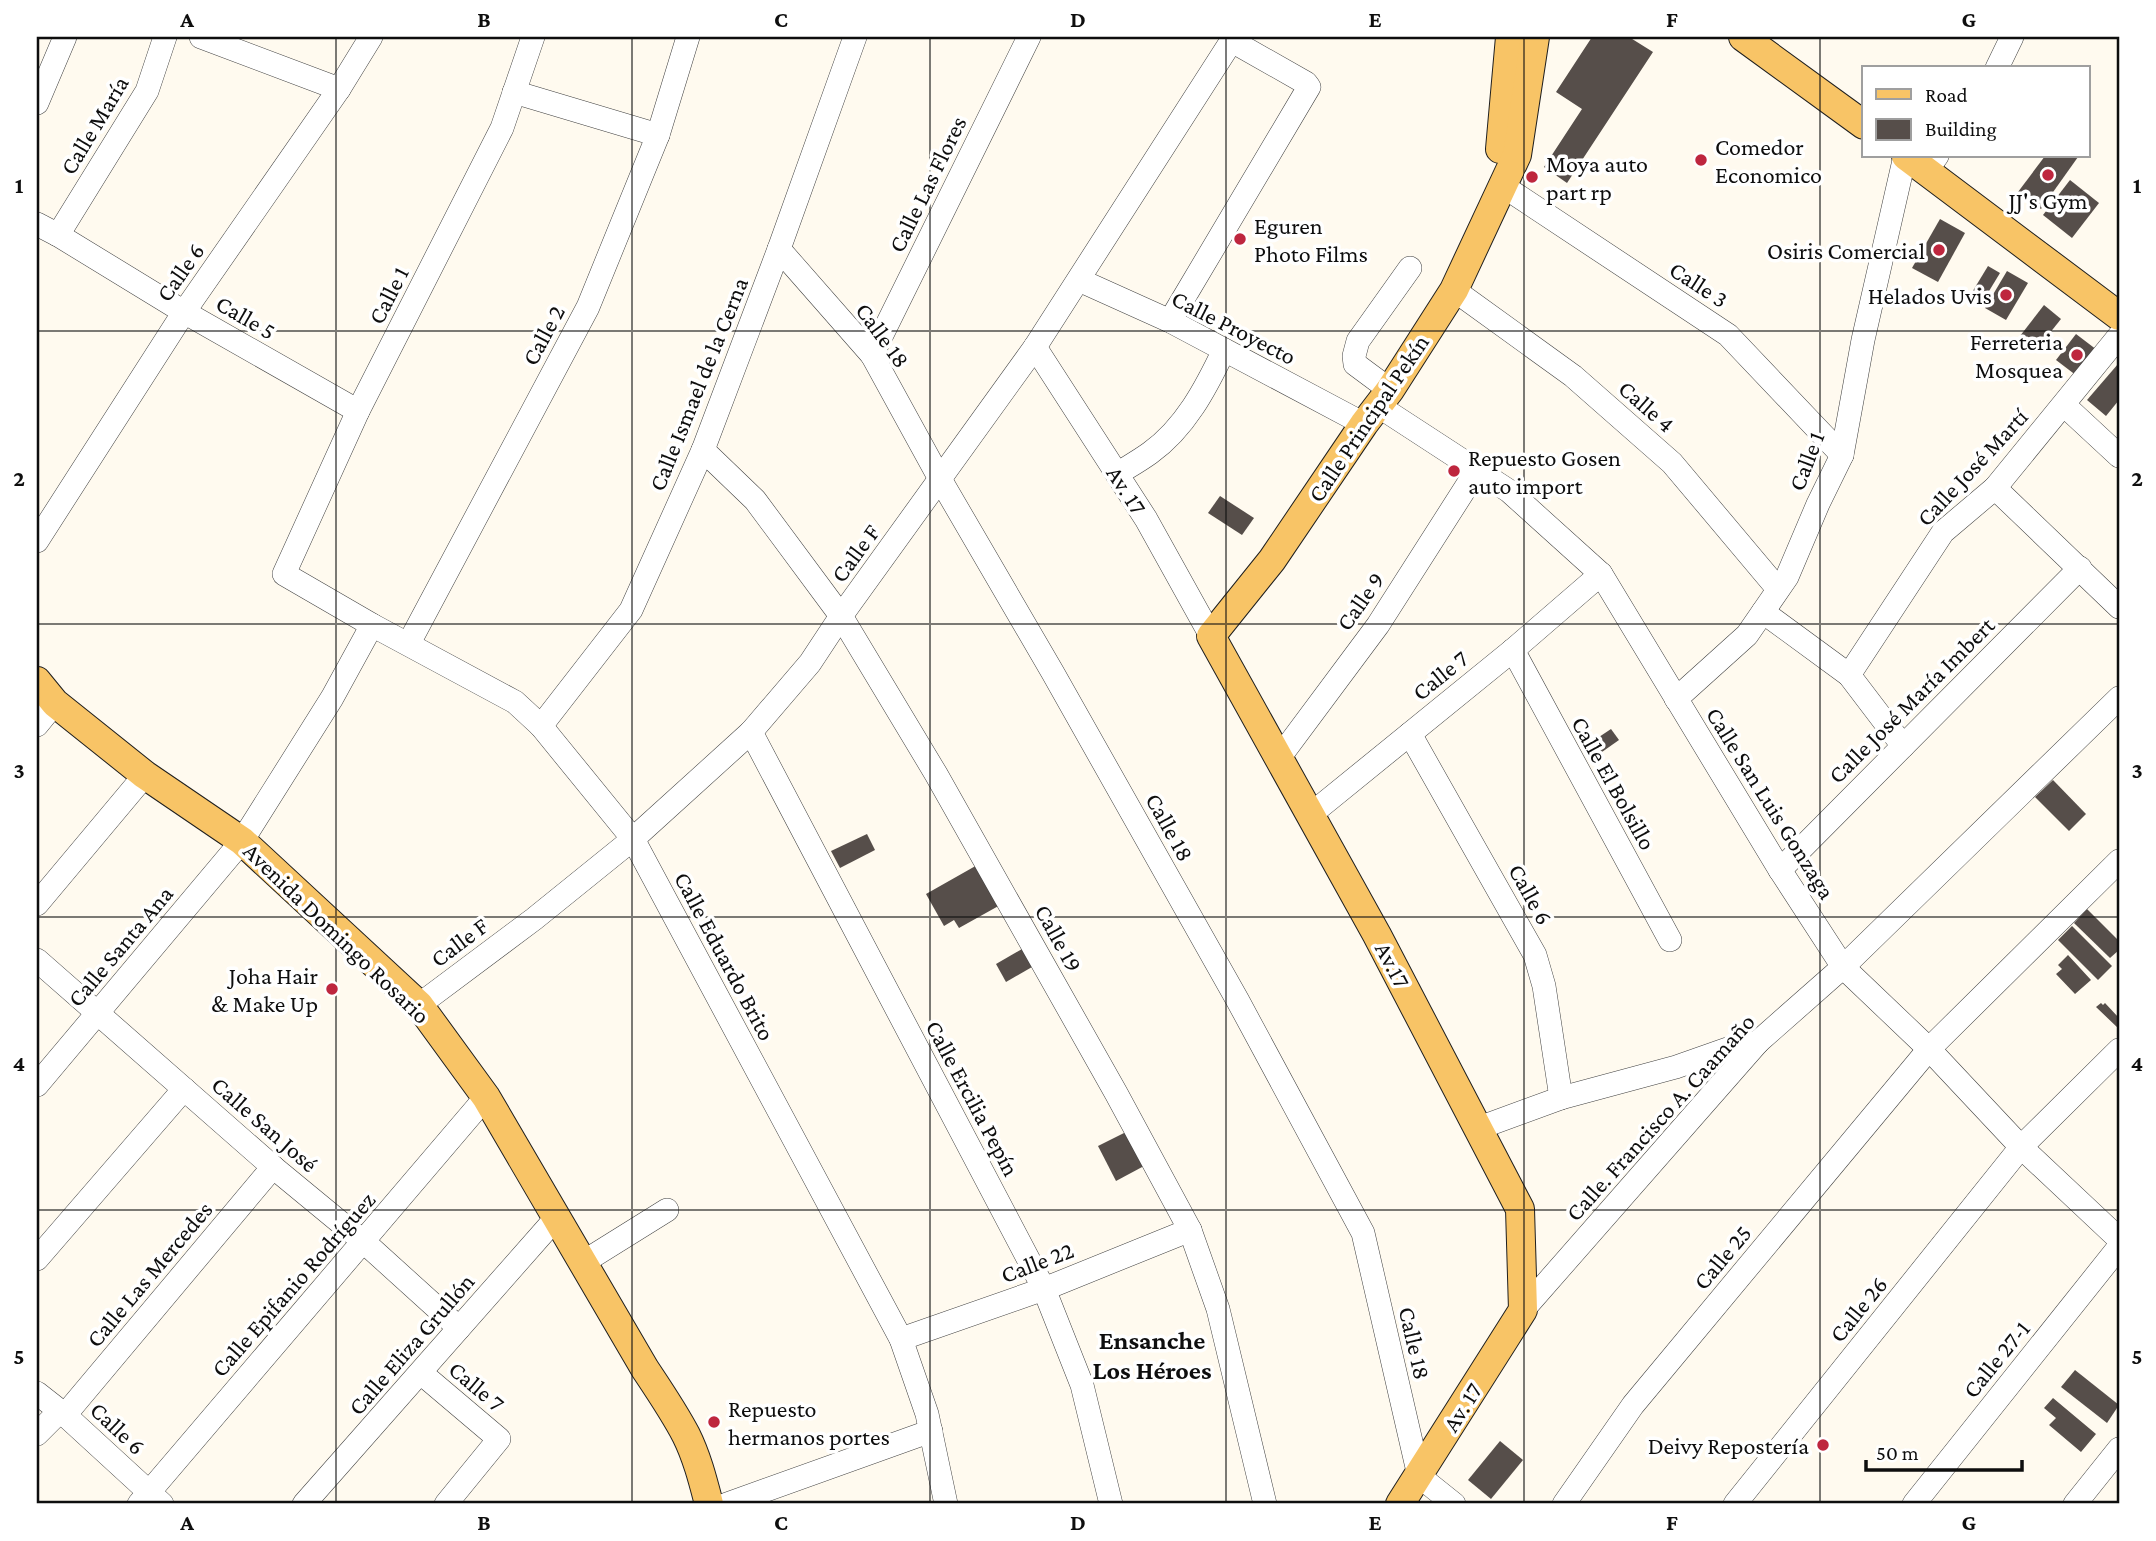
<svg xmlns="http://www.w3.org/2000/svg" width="2156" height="1541" font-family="'Crimson Pro',serif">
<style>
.building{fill:#564e4a}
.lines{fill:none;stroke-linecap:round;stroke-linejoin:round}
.minor-casing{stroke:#414141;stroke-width:24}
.major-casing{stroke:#1f1f1f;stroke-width:30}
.minor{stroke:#fff;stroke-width:23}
.major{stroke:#f8c466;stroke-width:28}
.grid{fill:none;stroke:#0e0e0e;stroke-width:2;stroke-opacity:0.55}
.poi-dot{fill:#be263e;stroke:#fff;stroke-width:2.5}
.labels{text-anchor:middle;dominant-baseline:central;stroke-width:7;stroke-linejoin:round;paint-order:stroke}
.street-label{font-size:24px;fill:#0e0e0e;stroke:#fff}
.poi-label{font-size:24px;fill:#0e0e0e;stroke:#fff;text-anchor:start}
.neighbourhood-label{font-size:26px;font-weight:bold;fill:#0e0e0e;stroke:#fff}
.neatline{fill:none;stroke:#0e0e0e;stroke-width:2.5}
.grid-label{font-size:23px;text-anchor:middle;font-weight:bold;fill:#0e0e0e}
</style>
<rect width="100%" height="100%" fill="#fffaef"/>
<g class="building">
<polygon points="1592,37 1629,37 1653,52 1567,183 1544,167 1582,109 1556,92"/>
<polygon points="2045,156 2078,157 2041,209 2018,192"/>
<polygon points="2070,180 2099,203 2072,238 2043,215"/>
<polygon points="1940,219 1965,233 1938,282 1912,268"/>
<polygon points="1988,266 2000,273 1983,301 1971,294"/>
<polygon points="2007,271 2028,283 2006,320 1985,308"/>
<polygon points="2044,305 2061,319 2037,349 2020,336"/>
<polygon points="2076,334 2097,350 2077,376 2056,360"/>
<polygon points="2118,364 2119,365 2119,400 2106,416 2087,400"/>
<polygon points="1220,496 1254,518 1242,535 1208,513"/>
<polygon points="1611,729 1619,740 1592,759 1584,747"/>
<polygon points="2053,780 2086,814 2069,831 2035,797"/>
<polygon points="867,834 875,850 840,868 831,851"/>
<polygon points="979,864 1002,904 959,928 954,920 944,926 926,894"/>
<polygon points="2087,909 2119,941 2119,950 2110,958 2074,923"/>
<polygon points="2072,926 2112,966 2098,980 2058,940"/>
<polygon points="1022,949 1032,967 1006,982 996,964"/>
<polygon points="2068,955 2091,980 2075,994 2056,974 2062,969 2058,965"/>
<polygon points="2101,1003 2103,1005 2105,1003 2119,1018 2119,1029 2096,1007"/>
<polygon points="1126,1132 1144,1166 1116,1181 1098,1146"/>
<polygon points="2075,1370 2119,1405 2107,1423 2061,1387"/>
<polygon points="2053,1398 2096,1434 2081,1452 2049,1425 2056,1418 2044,1408"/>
<polygon points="1500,1441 1523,1460 1491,1499 1468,1480"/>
</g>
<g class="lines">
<defs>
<g id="minor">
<polyline points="201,37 339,89"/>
<polyline points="533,37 502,128 358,411 284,574 372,625 515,702 541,726 633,839 901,1339 927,1414 946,1504"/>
<polyline points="1997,68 2012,37"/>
<polyline points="514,92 658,135"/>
<polyline points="37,103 65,37"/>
<polyline points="1926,171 1937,156"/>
<polyline points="1503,186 1728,335 1842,455"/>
<polyline points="37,224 58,235 184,312 358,411"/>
<polyline points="58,235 147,91 165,37"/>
<polyline points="779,249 872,355 940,479 1053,673 1238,1001 1363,1233 1419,1476 1454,1504"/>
<polyline points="1079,280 1170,321 1364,424"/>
<polyline points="1454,290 1573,376 1672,463 1778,589"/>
<polyline points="1170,321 1309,87 1306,83 1232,41"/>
<polyline points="1035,347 1146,519 1211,636"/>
<polyline points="872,355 1029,37"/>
<polyline points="1390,390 1355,364 1354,356 1358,341 1410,268"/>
<polyline points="1377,405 1509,491 1601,574 1780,870 1843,967 1929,1049 2021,1147 2119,1239"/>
<polyline points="2064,405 2119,456"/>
<polyline points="703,450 755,500 841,616 936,774 1116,1093 1190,1230 1218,1309 1265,1504"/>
<path d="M1117,474C1128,467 1139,461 1150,453C1185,428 1206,388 1224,350"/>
<polyline points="1995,488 2119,607"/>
<polyline points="37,541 184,312 339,89 371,37"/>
<polyline points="1763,612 1849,675 1903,746"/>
<polyline points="409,643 588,307 658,135 688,37"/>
<polyline points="1513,650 1670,940"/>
<polyline points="1849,675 1943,532 1995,488 2119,336"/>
<polyline points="1676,699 1747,635 1787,577 1818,504 1842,455 1863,340 1905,156"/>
<polyline points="37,725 55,703"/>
<polyline points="541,726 631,610 703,450 779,249 855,37"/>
<polyline points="751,732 1044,1289 1082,1385 1111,1504"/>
<polyline points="1410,734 1535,955 1544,986 1561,1098"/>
<polyline points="1279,758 1378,625 1477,470"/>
<polyline points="1310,815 1513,650 1601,574"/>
<polyline points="1780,870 2080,568"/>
<polyline points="37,904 145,775"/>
<polyline points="37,960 273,1167 364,1242 459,1328"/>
<polyline points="419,1005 534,919 633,839 751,732 810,663 841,616 1035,347 1234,37"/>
<polyline points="37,1085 242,841 332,698 372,625"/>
<polyline points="1479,1128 1561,1098 1676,1067 1730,1048 1758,1042"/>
<polyline points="37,1259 184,1089"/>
<polyline points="582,1263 667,1210"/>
<polyline points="1523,1310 1758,1042 1843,967 2119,698"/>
<polyline points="901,1339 1044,1289 1190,1230"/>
<polyline points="421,1373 499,1439 446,1504"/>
<polyline points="37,1393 65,1415 162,1504"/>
<polyline points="65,1415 273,1167"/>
<polyline points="37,1434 60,1411"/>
<polyline points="139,1504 486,1097"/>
<polyline points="304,1504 557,1217"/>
<polyline points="727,1504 931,1431"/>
<polyline points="1564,1504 1633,1405 1929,1049 2119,861"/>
<polyline points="1735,1504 2021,1147 2119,1050"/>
<polyline points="1914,1504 2119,1247"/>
<polyline points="2075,1504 2119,1449"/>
</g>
<g id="major">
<polyline points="1743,37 1864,125"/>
<polyline points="1500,149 1510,37"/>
<polyline points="1906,156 2119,316"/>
<path d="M37,681L55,703L145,775L242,841L419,1005L486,1097L645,1369C659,1390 674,1412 686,1435C697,1457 703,1481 709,1504"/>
<polyline points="1400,1504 1523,1310 1520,1209 1377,935 1211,636 1272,560 1364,424 1390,390 1454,290 1517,155 1535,37"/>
</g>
</defs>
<use href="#minor" class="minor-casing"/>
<use href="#major" class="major-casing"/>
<use href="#minor" class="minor"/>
<use href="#major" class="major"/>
</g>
<path class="grid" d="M336,37V1504M632,37V1504M930,37V1504M1226,37V1504M1524,37V1504M1820,37V1504M37,331H2119M37,624H2119M37,917H2119M37,1210H2119"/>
<g class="poi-dot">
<circle cx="1701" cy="160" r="7"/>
<circle cx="2048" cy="175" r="7"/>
<circle cx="1532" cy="177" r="7"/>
<circle cx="1240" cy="239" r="7"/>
<circle cx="1939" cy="250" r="7"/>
<circle cx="2006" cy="295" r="7"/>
<circle cx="2077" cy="355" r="7"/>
<circle cx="1454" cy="471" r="7"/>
<circle cx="332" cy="989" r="7"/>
<circle cx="714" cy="1422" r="7"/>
<circle cx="1823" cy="1445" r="7"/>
</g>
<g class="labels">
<g class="street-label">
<text transform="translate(94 125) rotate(-59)">Calle María</text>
<text transform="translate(927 184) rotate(-64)">Calle Las Flores</text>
<text transform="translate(180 272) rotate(-55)">Calle 6</text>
<text transform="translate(1699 284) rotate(33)">Calle 3</text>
<text transform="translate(388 295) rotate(-63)">Calle 1</text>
<text transform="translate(246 317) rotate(30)">Calle 5</text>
<text transform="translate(1234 327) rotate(27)">Calle Proyecto</text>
<text transform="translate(543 335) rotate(-62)">Calle 2</text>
<text transform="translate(883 335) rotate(54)">Calle 18</text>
<text transform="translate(698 384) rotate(-68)">Calle Ismael de la Cerna</text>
<text transform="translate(1647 406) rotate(41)">Calle 4</text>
<text transform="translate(1368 418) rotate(-56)">Calle Principal Pekín</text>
<text transform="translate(1806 461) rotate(-69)">Calle 1</text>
<text transform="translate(1972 467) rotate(-47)">Calle José Martí</text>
<text transform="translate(1127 490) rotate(57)">Av. 17</text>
<text transform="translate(855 553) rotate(-54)">Calle F</text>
<text transform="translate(1360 601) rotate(-55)">Calle 9</text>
<text transform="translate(1440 675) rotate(-39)">Calle 7</text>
<text transform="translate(1911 700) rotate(-45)">Calle José María Imbert</text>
<text transform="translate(1614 783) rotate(61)">Calle El Bolsillo</text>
<text transform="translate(1771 803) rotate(58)">Calle San Luis Gonzaga</text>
<text transform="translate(1170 827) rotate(61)">Calle 18</text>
<text transform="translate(1531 894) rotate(61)">Calle 6</text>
<text transform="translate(337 933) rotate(44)">Avenida Domingo Rosario</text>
<text transform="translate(1059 938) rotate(61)">Calle 19</text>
<text transform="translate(459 942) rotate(-37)">Calle F</text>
<text transform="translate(120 946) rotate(-50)">Calle Santa Ana</text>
<text transform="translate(725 956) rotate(62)">Calle Eduardo Brito</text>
<text transform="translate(1393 965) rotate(62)">Av.17</text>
<text transform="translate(973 1098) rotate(62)">Calle Ercilia Pepín</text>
<text transform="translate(1660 1117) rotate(-48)">Calle. Francisco A. Caamaño</text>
<text transform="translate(265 1124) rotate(41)">Calle San José</text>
<text transform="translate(1722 1257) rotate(-50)">Calle 25</text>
<text transform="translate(1037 1262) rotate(-21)">Calle 22</text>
<text transform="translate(149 1274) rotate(-50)">Calle Las Mercedes</text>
<text transform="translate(293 1284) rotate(-49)">Calle Epifanio Rodríguez</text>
<text transform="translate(1858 1309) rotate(-51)">Calle 26</text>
<text transform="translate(1415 1343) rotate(77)">Calle 18</text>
<text transform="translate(411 1344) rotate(-49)">Calle Eliza Grullón</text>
<text transform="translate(1996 1359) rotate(-51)">Calle 27-1</text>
<text transform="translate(477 1386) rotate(40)">Calle 7</text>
<text transform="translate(1462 1407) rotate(-58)">Av. 17</text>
<text transform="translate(118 1428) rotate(43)">Calle 6</text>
</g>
<g class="poi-label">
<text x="1715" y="146">Comedor<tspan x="1715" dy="28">Economico</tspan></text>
<text x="1546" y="163">Moya auto<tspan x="1546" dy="28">part rp</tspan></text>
<text x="2048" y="200" text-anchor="middle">JJ's Gym</text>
<text x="1254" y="225">Eguren<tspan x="1254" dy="28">Photo Films</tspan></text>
<text x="1925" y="250" text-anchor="end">Osiris Comercial</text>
<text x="1992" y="295" text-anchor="end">Helados Uvis</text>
<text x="2063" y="341" text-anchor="end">Ferreteria<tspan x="2063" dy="28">Mosquea</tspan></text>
<text x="1468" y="457">Repuesto Gosen<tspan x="1468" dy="28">auto import</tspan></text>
<text x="318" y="975" text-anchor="end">Joha Hair<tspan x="318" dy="28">&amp; Make Up</tspan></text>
<text x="728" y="1408">Repuesto<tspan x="728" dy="28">hermanos portes</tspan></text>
<text x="1809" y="1445" text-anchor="end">Deivy Repostería</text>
</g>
<g class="neighbourhood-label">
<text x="1152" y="1340">Ensanche<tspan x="1152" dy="30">Los Héroes</tspan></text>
</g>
</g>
<rect width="2156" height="1541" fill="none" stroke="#ffffff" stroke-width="77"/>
<rect x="1862" y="66" width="228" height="91" fill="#ffffff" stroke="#9f9f9f" stroke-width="2"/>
<rect x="1876" y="89" width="35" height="10" fill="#f8c466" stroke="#9f9f9f" stroke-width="2"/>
<text x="1925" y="102" font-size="21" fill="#0e0e0e">Road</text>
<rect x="1876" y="119" width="35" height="21" fill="#564e4a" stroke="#9f9f9f" stroke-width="2"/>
<text x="1925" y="136" font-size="21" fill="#0e0e0e">Building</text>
<path d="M1866 1460v10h156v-10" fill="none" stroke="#0e0e0e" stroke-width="3.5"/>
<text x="1876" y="1460" font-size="21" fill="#0e0e0e" stroke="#ffffff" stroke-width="5" paint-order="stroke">50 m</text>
<rect x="38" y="38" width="2080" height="1464" class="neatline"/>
<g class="grid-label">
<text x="187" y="27">A</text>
<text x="484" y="27">B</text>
<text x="781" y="27">C</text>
<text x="1078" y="27">D</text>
<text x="1375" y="27">E</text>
<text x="1672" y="27">F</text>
<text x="1969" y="27">G</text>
<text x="19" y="193">1</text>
<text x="2137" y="193">1</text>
<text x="19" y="486">2</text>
<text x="2137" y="486">2</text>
<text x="19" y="778">3</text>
<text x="2137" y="778">3</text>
<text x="19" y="1071">4</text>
<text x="2137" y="1071">4</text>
<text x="19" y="1364">5</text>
<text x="2137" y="1364">5</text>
<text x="187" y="1530">A</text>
<text x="484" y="1530">B</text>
<text x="781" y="1530">C</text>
<text x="1078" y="1530">D</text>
<text x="1375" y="1530">E</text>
<text x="1672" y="1530">F</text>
<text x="1969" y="1530">G</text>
</g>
</svg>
